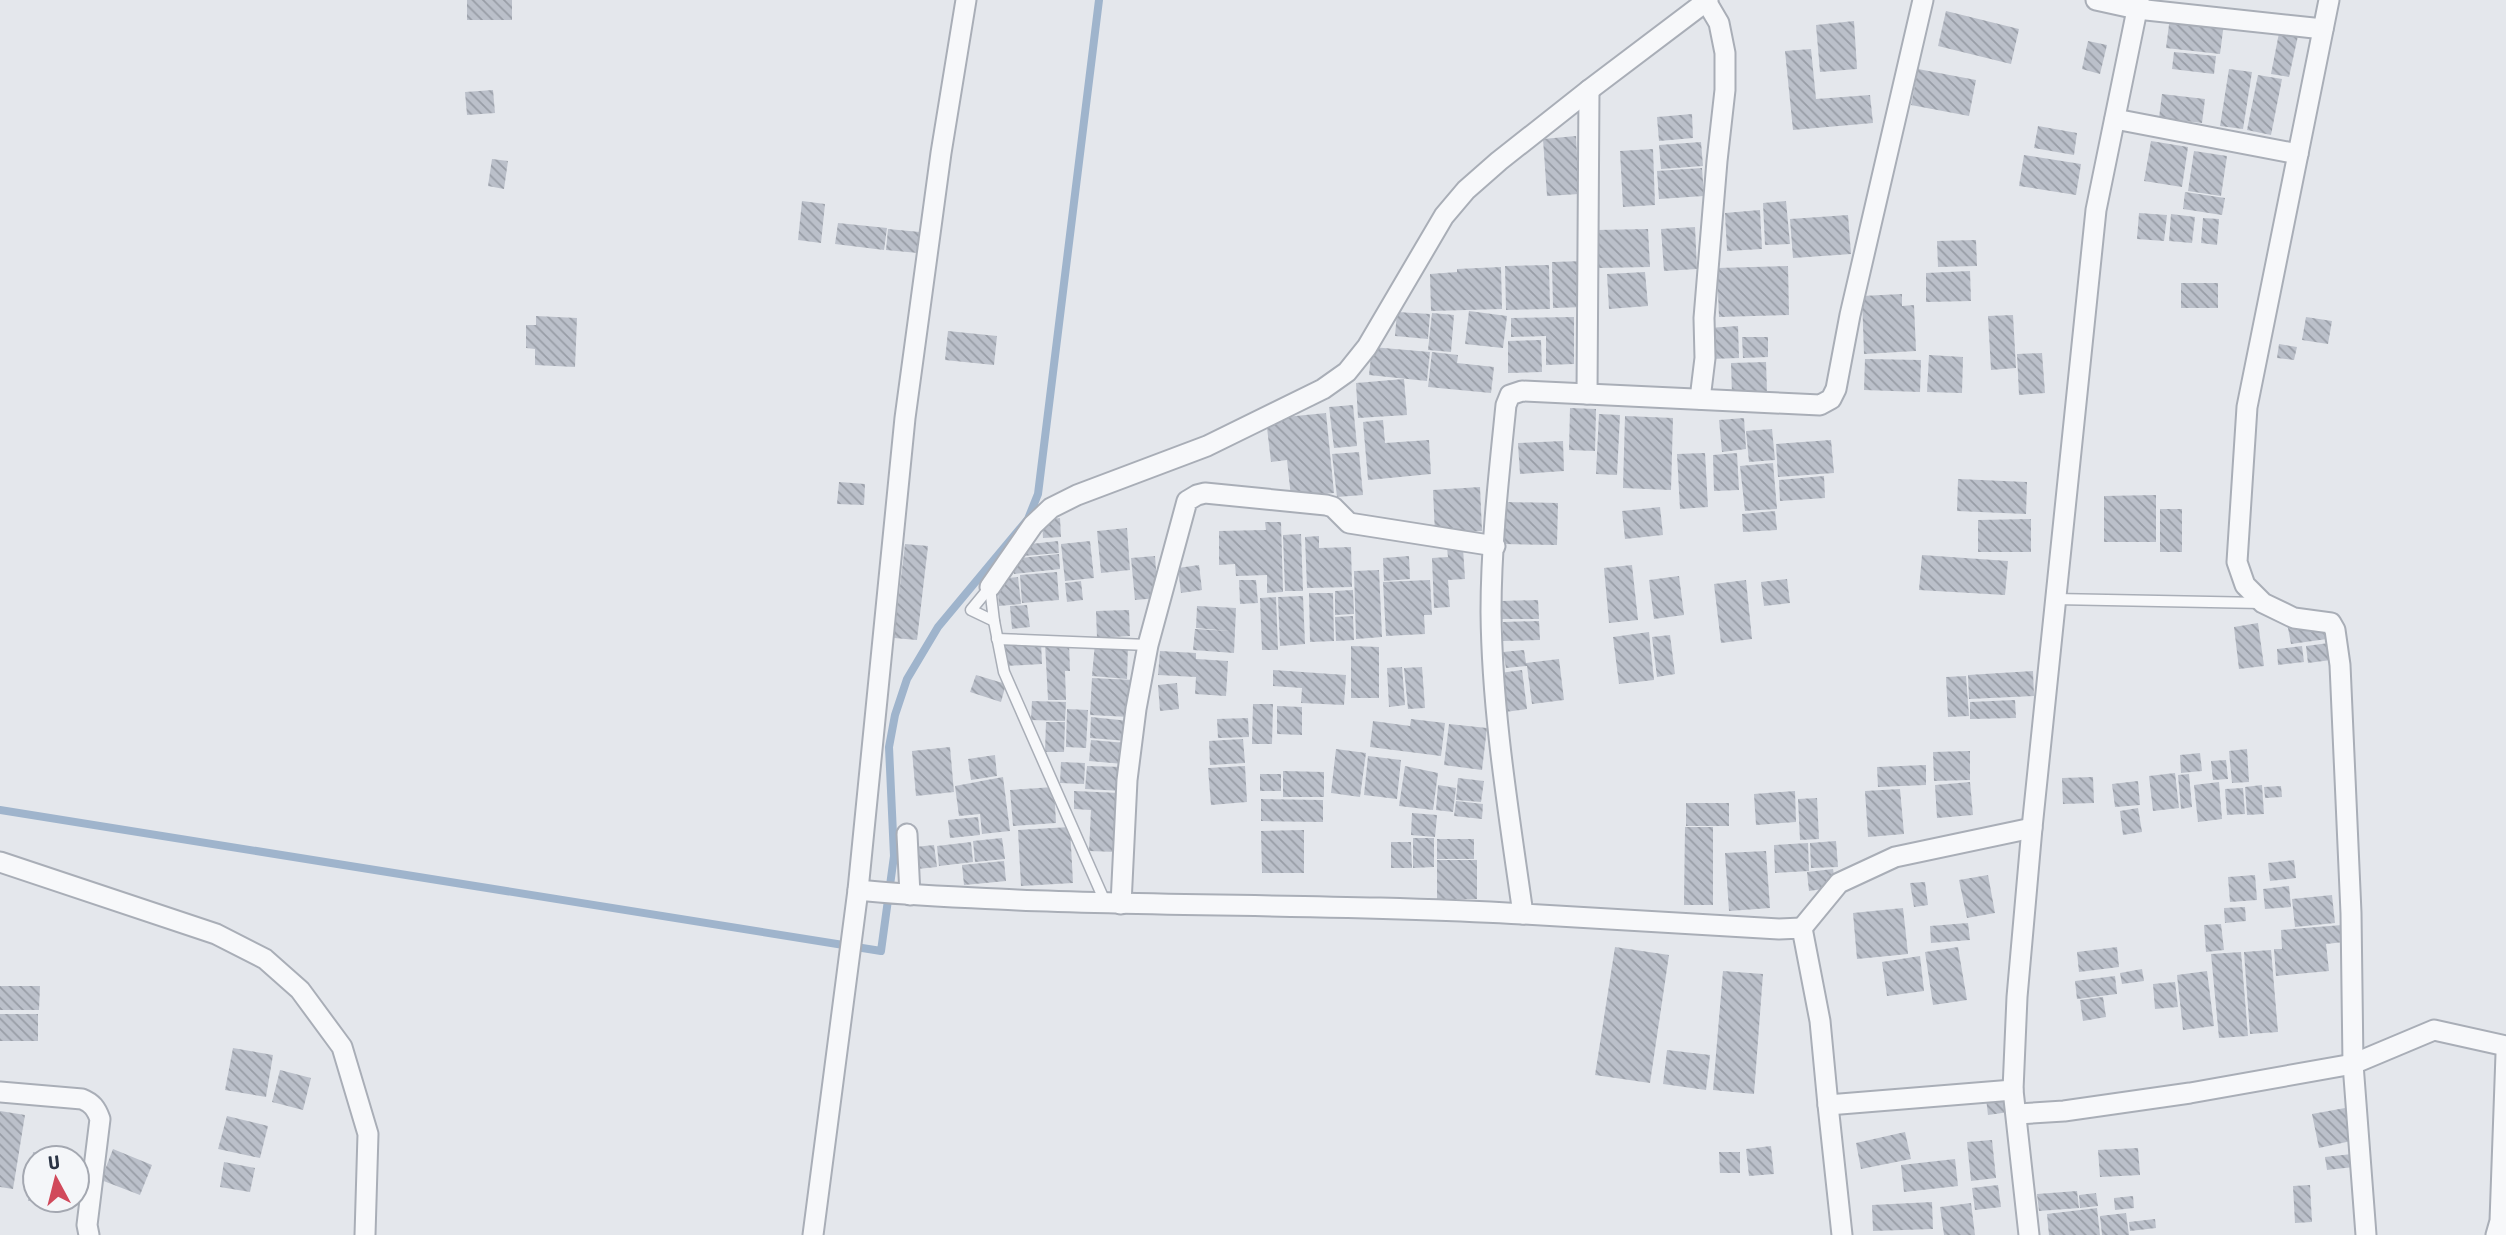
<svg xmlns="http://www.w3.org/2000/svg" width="2506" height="1235" font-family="'Asap Condensed',sans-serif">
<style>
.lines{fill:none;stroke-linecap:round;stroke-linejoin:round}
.stream{stroke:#9fb4cc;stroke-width:8}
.building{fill:url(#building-back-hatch)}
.lane-casing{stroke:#a9aeb7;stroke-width:13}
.street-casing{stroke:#a9aeb7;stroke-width:23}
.lane{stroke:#f7f8fa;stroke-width:10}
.street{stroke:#f7f8fa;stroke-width:19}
</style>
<defs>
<pattern id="building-back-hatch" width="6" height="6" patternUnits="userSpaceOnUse" patternTransform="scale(1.75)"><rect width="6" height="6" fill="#bbc0ca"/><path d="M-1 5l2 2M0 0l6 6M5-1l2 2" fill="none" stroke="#989da6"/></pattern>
</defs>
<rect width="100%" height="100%" fill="#e4e7ec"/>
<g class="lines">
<polyline class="stream" points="0,810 881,951 894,856 889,747 895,715 907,679 938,627 1028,519 1038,494 1099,0"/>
</g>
<g class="building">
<rect x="467" y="0" width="45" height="20"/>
<polygon points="1946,11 2019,29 2011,64 1938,46"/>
<polygon points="2170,17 2224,23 2220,54 2166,48"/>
<polygon points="1854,21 1857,69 1820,72 1816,25"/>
<polygon points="2279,33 2298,36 2289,77 2271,74"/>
<polygon points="2088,41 2107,45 2100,74 2082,69"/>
<polygon points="1811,49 1816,99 1870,95 1873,123 1793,130 1785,51"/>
<polygon points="2174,52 2216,56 2214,74 2172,69"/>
<polygon points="1918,69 1976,80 1969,116 1911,105"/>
<polygon points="2229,69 2252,72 2243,129 2220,126"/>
<polygon points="2258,75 2282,79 2271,135 2247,130"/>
<polygon points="493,90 495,113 467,115 465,92"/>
<polygon points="2162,94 2205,99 2202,123 2159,118"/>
<polygon points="1692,114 1693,138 1659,141 1657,117"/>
<polygon points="2038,126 2077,133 2074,155 2034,148"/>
<polygon points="1576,136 1579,194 1547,196 1543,139"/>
<polygon points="2151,141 2188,147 2182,187 2144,181"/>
<polygon points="1701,142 1703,166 1661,169 1659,145"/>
<polygon points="1653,149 1655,205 1623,207 1620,151"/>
<polygon points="2194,151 2227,156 2221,196 2188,191"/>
<polygon points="2024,155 2081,164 2076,195 2019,186"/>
<polygon points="492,159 508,161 504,189 488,186"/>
<polygon points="1702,168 1704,196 1659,199 1657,171"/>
<polygon points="2185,192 2225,198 2222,215 2183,209"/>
<polygon points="802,201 825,204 821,243 798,240"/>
<polygon points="1786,201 1790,244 1765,245 1763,203"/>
<polygon points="1760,210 1762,249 1727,251 1725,213"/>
<polygon points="2139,213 2167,215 2164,241 2137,239"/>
<polygon points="2171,214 2195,217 2192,243 2169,241"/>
<polygon points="1848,215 1851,254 1793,258 1790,219"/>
<polygon points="2203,218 2219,219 2217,245 2201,243"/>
<polygon points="838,223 887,228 884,250 835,244"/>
<polygon points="1695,227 1697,269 1664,271 1661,229"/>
<polygon points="888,229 920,232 918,253 886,250"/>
<polygon points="1648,229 1650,267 1598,268 1597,230"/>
<polygon points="1976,240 1977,266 1938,267 1937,241"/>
<polygon points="1585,261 1586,307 1553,308 1552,262"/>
<polygon points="1549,265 1550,309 1506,310 1505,266"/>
<polygon points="1788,266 1789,315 1719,317 1717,268"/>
<polygon points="1501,267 1502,309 1431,311 1430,274 1457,272 1457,269"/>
<polygon points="1970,271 1971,301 1926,302 1926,273"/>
<polygon points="1645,272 1648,306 1609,309 1607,274"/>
<rect x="2181" y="283" width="37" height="25"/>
<polygon points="1902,294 1902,306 1914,305 1916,351 1864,354 1862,296"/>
<polygon points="1469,311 1507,316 1503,348 1465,344"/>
<polygon points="1397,312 1430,314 1428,339 1395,336"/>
<polygon points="1432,313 1454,315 1451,352 1428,350"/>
<polygon points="2013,315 2016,368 1991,370 1988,316"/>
<polygon points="536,316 577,318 575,367 535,365 535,349 526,348 526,325 536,325"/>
<polygon points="1574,317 1574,364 1546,365 1546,336 1511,337 1511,318"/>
<polygon points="2306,317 2332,321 2328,344 2302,340"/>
<polygon points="1738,326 1739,358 1710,359 1708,328"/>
<polygon points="948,331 997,336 994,365 945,360"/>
<polygon points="1742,337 1768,337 1768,357 1743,358"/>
<polygon points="1541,340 1542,372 1508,373 1508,341"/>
<polygon points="2279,344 2297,347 2294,360 2277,358"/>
<polygon points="1372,347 1430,352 1427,381 1369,375"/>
<polygon points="1432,352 1458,355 1457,363 1494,367 1491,393 1428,387"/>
<polygon points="2042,353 2045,393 2019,395 2017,354"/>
<polygon points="1929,355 1963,357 1962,393 1927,392"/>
<polygon points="1865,359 1921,360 1920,392 1864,390"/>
<polygon points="1766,362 1767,392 1732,394 1731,363"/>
<polygon points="1404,379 1407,415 1358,418 1356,383"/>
<polygon points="1353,405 1357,446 1334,448 1329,407"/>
<polygon points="1570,408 1596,409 1595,451 1569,450"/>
<polygon points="1326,413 1334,493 1291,497 1287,460 1271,462 1266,419"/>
<polygon points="1599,414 1620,415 1617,475 1596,474"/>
<polygon points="1625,416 1673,418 1671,490 1623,488"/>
<polygon points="1744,418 1746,449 1722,452 1719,420"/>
<polygon points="1383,420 1385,443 1429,440 1431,474 1368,480 1363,422"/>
<polygon points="1772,429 1775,460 1749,462 1746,431"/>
<polygon points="1831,440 1834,473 1778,477 1776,444"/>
<polygon points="1563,441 1564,471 1520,474 1518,443"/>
<polygon points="1359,452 1363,495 1337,497 1332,454"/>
<polygon points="1705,453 1708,507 1680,509 1677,454"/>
<polygon points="1737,453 1739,490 1714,491 1713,455"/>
<polygon points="1773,463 1777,509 1745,511 1740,466"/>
<polygon points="1824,476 1825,498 1780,501 1779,480"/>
<polygon points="1958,479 2027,482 2026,514 1957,511"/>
<polygon points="839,482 865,484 864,505 837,504"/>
<polygon points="1480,487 1482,531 1435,534 1433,490"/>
<polygon points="2156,495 2156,542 2104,542 2104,496"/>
<polygon points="1505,502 1558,503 1557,545 1504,544"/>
<polygon points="1660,507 1663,535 1625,539 1622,511"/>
<rect x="2160" y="509" width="22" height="43"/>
<polygon points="1775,511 1777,530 1743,532 1742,514"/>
<polygon points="1060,518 1061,537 1043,538 1042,520"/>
<polygon points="2031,519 2031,552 1978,552 1978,520"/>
<polygon points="1265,522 1281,522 1283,592 1267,593 1267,575 1236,576 1235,564 1219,565 1219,531 1266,530"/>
<polygon points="1127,528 1130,570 1101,573 1097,531"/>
<polygon points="1301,534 1303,591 1285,591 1283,535"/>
<polygon points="1319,536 1319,548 1351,547 1352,587 1307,588 1305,537"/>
<polygon points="1058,541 1059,553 1023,556 1022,545"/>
<polygon points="1090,541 1094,578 1065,581 1061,544"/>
<polygon points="905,544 928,546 917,640 894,638"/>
<polygon points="1447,548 1463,548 1465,579 1448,580 1450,607 1434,608 1432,558 1448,557"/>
<polygon points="1059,554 1060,569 1014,574 1012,559"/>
<polygon points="1922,555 2008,561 2005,595 1919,590"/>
<polygon points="1155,556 1158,598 1135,600 1131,558"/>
<polygon points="1409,556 1410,579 1384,581 1383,558"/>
<polygon points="1199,565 1202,590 1181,593 1178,568"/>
<polygon points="1632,565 1638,620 1609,623 1604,568"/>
<polygon points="1379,570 1382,637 1356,639 1354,571"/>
<polygon points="1057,572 1059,600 1022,603 1020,575"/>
<polygon points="1679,576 1684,615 1654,619 1649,580"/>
<polygon points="1018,577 1021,604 999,606 997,579"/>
<polygon points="1787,579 1790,603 1764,606 1761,582"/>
<polygon points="1239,580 1256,580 1258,603 1240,604"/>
<polygon points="1430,580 1432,615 1424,615 1425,634 1386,636 1383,582"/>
<polygon points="1746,580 1752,639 1721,643 1714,584"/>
<polygon points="1081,581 1083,600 1067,602 1065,583"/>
<polygon points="1353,590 1354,614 1335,615 1335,591"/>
<polygon points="1309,593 1333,593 1334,641 1310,642"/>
<polygon points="1303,596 1305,644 1280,646 1278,597"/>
<polygon points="1276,597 1278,650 1262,650 1260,598"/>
<polygon points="1538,600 1539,619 1501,619 1501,601"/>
<polygon points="1027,605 1030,627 1012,629 1010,606"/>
<polygon points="1197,606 1236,608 1234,653 1193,650 1195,629 1231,631 1196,628"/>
<polygon points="1129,610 1130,636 1097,638 1096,611"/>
<polygon points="1353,616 1354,640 1336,641 1335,617"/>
<polygon points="1539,621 1540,640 1503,641 1503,622"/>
<polygon points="2258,623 2264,666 2239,669 2234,627"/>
<polygon points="2325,623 2327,639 2291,644 2288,628"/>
<polygon points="1649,632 1654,680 1619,684 1613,637"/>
<polygon points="1670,635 1675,674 1657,677 1652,637"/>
<polygon points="1041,642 1042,664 1006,666 1004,644"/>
<polygon points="1045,643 1069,643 1070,671 1065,671 1066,700 1048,700"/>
<polygon points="1095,643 1128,645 1127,679 1092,676"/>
<polygon points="2329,643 2331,660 2308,663 2306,646"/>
<polygon points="1351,646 1379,647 1379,698 1351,698"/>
<polygon points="2302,646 2304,662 2278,665 2277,649"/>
<polygon points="1524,650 1526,663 1559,659 1564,700 1532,704 1527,666 1506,668 1503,652"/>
<polygon points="1160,651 1196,653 1196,659 1228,661 1226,696 1195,694 1196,677 1158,675"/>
<polygon points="1402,667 1405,705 1389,707 1387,668"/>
<polygon points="1422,667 1425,708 1408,709 1404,668"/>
<polygon points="1273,670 1346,675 1344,705 1301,703 1302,688 1273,686"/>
<polygon points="1522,670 1527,709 1505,712 1500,673"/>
<polygon points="2033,671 2034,696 1969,699 1968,675"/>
<polygon points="976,675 1006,684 1001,702 970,692"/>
<polygon points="1966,676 1969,716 1948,717 1946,677"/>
<polygon points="1092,678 1134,680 1130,717 1090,715"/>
<polygon points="1177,683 1179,709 1160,711 1158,685"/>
<polygon points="2015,700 2016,718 1970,719 1970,702"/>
<polygon points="1032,701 1066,702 1065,721 1031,720"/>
<polygon points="1253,704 1273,704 1272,744 1252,744"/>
<polygon points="1277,706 1302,707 1302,735 1277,734"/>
<polygon points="1067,709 1088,710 1086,748 1066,747"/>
<polygon points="1091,717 1129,721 1127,741 1090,738"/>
<polygon points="1248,718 1249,737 1218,738 1217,719"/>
<polygon points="1411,719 1445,723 1441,756 1370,747 1373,721 1410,726"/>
<polygon points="1046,722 1065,722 1064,752 1045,752"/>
<polygon points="1449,724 1487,728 1482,770 1444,765"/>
<polygon points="1243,739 1245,763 1210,765 1209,741"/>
<polygon points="1091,740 1126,743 1124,764 1089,761"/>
<polygon points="950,747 954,792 916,796 912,751"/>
<polygon points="1336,749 1366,753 1360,797 1331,793"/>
<polygon points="2247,749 2249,782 2232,783 2229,751"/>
<polygon points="1970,751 1970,780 1934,781 1933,752"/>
<polygon points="2200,753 2202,771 2181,773 2180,755"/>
<polygon points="995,755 997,776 971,780 968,759"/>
<polygon points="1368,756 1401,760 1397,799 1364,795"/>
<polygon points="2226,760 2228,779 2213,780 2211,761"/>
<polygon points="1061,762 1085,763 1084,784 1060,783"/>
<polygon points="1926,765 1926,785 1878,787 1877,767"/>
<polygon points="1087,766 1124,767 1123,791 1085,789"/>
<polygon points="1245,766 1247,802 1211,805 1208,768"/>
<polygon points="1405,766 1438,773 1433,810 1399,806"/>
<polygon points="1283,771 1324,772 1324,797 1283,797"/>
<polygon points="2175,773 2179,808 2153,811 2149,776"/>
<rect x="1260" y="774" width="21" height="17"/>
<polygon points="2189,774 2192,807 2181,809 2178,775"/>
<polygon points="1003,777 1010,831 982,834 980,814 959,816 955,786"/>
<polygon points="2093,777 2094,803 2063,804 2062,778"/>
<polygon points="1458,778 1484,781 1481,802 1456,800"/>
<polygon points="2138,781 2140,805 2115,807 2112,784"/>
<polygon points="1970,782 1973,815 1937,818 1935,785"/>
<polygon points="2219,782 2222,819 2198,822 2194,785"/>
<polygon points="1438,785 1456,788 1453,812 1436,810"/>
<polygon points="2262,785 2264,814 2247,815 2245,787"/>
<polygon points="2281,786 2282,797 2265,798 2264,787"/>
<polygon points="1054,787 1056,823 1013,826 1010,790"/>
<polygon points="2243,788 2245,814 2227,815 2225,789"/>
<polygon points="1900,789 1904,834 1868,837 1865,791"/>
<polygon points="1074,791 1120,793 1117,852 1089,851 1091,810 1074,809"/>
<polygon points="1795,791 1796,822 1756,825 1754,794"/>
<polygon points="1817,798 1819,839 1800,840 1798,799"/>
<polygon points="1261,799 1323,800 1323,822 1261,821"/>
<polygon points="1456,801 1483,804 1482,819 1454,816"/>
<rect x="1686" y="803" width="43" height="23"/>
<polygon points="2138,808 2142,832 2123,835 2120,811"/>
<polygon points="1412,813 1437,815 1435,837 1411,835"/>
<polygon points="978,817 980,835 950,838 948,820"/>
<polygon points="1070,827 1073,883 1021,886 1018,830"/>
<polygon points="1685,827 1713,827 1713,905 1684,905"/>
<polygon points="1304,830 1304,873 1262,873 1261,831"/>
<polygon points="1002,838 1005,859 975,862 973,841"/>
<polygon points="1413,838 1434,838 1434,867 1413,868"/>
<rect x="1437" y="839" width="37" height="20"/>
<polygon points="1836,841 1838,867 1811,868 1810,843"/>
<polygon points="971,842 973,862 939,866 937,846"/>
<polygon points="1391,842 1411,842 1412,868 1391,868"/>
<polygon points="1808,843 1809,871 1775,873 1774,845"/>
<polygon points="934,845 937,867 917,869 915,847"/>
<polygon points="1766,851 1770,908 1729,911 1725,853"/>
<rect x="1437" y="860" width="40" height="39"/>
<polygon points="2294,860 2296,878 2270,881 2268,863"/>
<polygon points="1004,861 1006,881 964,885 962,865"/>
<polygon points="1833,869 1836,887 1809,891 1807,872"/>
<polygon points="1988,875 1995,913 1967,918 1959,880"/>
<polygon points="2255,875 2257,900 2230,902 2228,877"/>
<polygon points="1925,882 1928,905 1914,907 1910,883"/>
<polygon points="2289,886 2291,907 2265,909 2263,889"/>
<polygon points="2332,895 2335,923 2295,927 2292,899"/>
<polygon points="2245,907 2246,921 2225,923 2224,908"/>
<polygon points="1903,908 1908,954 1857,959 1853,913"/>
<polygon points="1968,923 1970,940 1931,943 1930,926"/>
<polygon points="2221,924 2224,950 2206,952 2204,925"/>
<polygon points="2342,925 2344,942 2326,944 2329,971 2276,976 2274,949 2282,949 2281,930"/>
<polygon points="1615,947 1669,955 1650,1083 1595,1075"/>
<polygon points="1958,947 1967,1000 1933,1005 1925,952"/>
<polygon points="2117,947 2119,967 2079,972 2077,952"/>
<polygon points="2271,950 2278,1032 2250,1034 2244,952"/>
<polygon points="2241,952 2248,1036 2219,1038 2211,954"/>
<polygon points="1920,956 1924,991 1887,996 1882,962"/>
<polygon points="2142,969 2144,981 2122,984 2120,973"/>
<polygon points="1723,971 1763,974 1754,1094 1713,1090"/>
<polygon points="2207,971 2214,1026 2183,1030 2177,975"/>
<polygon points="2115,976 2117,994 2077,999 2075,981"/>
<polygon points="2175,982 2178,1007 2155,1009 2153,984"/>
<polygon points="0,986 40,986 39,1010 0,1010"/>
<polygon points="2103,997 2106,1017 2083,1021 2080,1000"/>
<rect x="0" y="1014" width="38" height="27"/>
<polygon points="233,1048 273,1055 266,1097 225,1090"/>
<polygon points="1667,1050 1710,1055 1706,1090 1663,1084"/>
<polygon points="280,1070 311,1078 303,1110 272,1102"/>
<polygon points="2007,1096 2009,1112 1988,1115 1986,1098"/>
<polygon points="2345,1108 2351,1141 2319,1148 2312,1114"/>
<polygon points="0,1111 25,1115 13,1189 0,1187"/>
<polygon points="227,1116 268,1126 260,1158 218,1149"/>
<polygon points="1905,1132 1911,1159 1861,1169 1856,1143"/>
<polygon points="1992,1140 1996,1178 1971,1181 1967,1142"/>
<polygon points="1771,1146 1774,1174 1749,1176 1746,1149"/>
<polygon points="2138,1148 2140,1175 2100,1177 2098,1150"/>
<polygon points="113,1149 152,1165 140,1195 101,1180"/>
<polygon points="33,1152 72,1156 72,1158 35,1158 35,1201 28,1201"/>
<polygon points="1719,1152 1740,1152 1740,1173 1720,1173"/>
<polygon points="2352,1154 2354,1167 2327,1170 2325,1157"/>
<polygon points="1955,1159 1958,1186 1904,1192 1901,1165"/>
<polygon points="224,1162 255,1168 250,1192 220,1187"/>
<polygon points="1998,1185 2001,1207 1975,1210 1972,1188"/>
<polygon points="2310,1185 2312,1222 2295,1223 2293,1186"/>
<polygon points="2077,1191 2079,1208 2039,1211 2037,1194"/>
<polygon points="2096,1193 2098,1206 2080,1208 2079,1195"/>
<polygon points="2133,1196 2134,1208 2115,1210 2114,1198"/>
<polygon points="39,1200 74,1200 74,1206 39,1202"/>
<polygon points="1932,1202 1933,1229 1873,1231 1872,1205"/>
<polygon points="1971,1203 1975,1235 1944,1235 1940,1207"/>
<polygon points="2097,1208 2100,1235 2049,1235 2047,1214"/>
<polygon points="2126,1213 2129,1235 2102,1235 2100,1216"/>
<polygon points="2155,1219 2156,1228 2130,1231 2129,1222"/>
</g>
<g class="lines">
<defs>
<g id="lane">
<polyline points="990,587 994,621 1004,672 1106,904"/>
<polyline points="990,587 971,610 994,621"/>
<polyline points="2055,599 2262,603"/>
<polyline points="997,639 1148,645"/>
</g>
<g id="street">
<path d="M1923,0L1850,315L1836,389L1831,399L1820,405L1522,391L1510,395L1506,405C1499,474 1491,544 1491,612C1492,714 1509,814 1523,914L1779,929L1802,928L1820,1021L1828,1105L2013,1090L2029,1235"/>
<polyline points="2096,0 2137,9 2323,29"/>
<polyline points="2329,0 2247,407 2237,562 2245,585 2263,603 2294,618 2331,623 2335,630 2340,665 2351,913 2353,1064 2366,1235"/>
<polyline points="2115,119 2298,154"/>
<polyline points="1587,394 1589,90"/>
<polyline points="1700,399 1705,358 1704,318 1717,161 1725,90 1725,53 1719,23 1706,1"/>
<polyline points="990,587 1033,525 1051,508 1077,495 1207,446 1323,389 1347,372 1367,347 1444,216 1466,190 1499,161 1589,90 1708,0"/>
<polyline points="907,834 910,895"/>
<polyline points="0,862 216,934 265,959 300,990 342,1047 368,1134 365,1235"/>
<path d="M858,890C911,896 964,897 1017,900C1186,907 1354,904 1523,914"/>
<polyline points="1121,904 1127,780 1136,709 1148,645 1187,501 1197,495 1205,493 1326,505 1333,507 1349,523 1495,546"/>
<polyline points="1802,928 1839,883 1895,857 2032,828"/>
<polyline points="2013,1090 2017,997 2032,828 2096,210 2139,0"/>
<path d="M0,1092L82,1099C92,1103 96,1108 100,1119L87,1225L89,1235"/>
<polyline points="1828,1105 1842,1235"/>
<polyline points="2018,1114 2064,1111 2190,1093 2353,1064 2434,1030 2506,1046"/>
<polyline points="813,1235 858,890 905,418 941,153 966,0"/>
<polyline points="2496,1235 2500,1221 2506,1054"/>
</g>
</defs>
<use href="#lane" class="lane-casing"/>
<use href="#street" class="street-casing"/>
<use href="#lane" class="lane"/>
<use href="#street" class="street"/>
</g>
<g transform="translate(56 1179) rotate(353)"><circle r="33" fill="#f4f6f9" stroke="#a4a8b1" stroke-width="2"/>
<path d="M0-5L12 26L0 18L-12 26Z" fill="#d1495b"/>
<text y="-10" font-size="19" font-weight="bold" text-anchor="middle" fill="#2b3445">U</text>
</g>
</svg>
